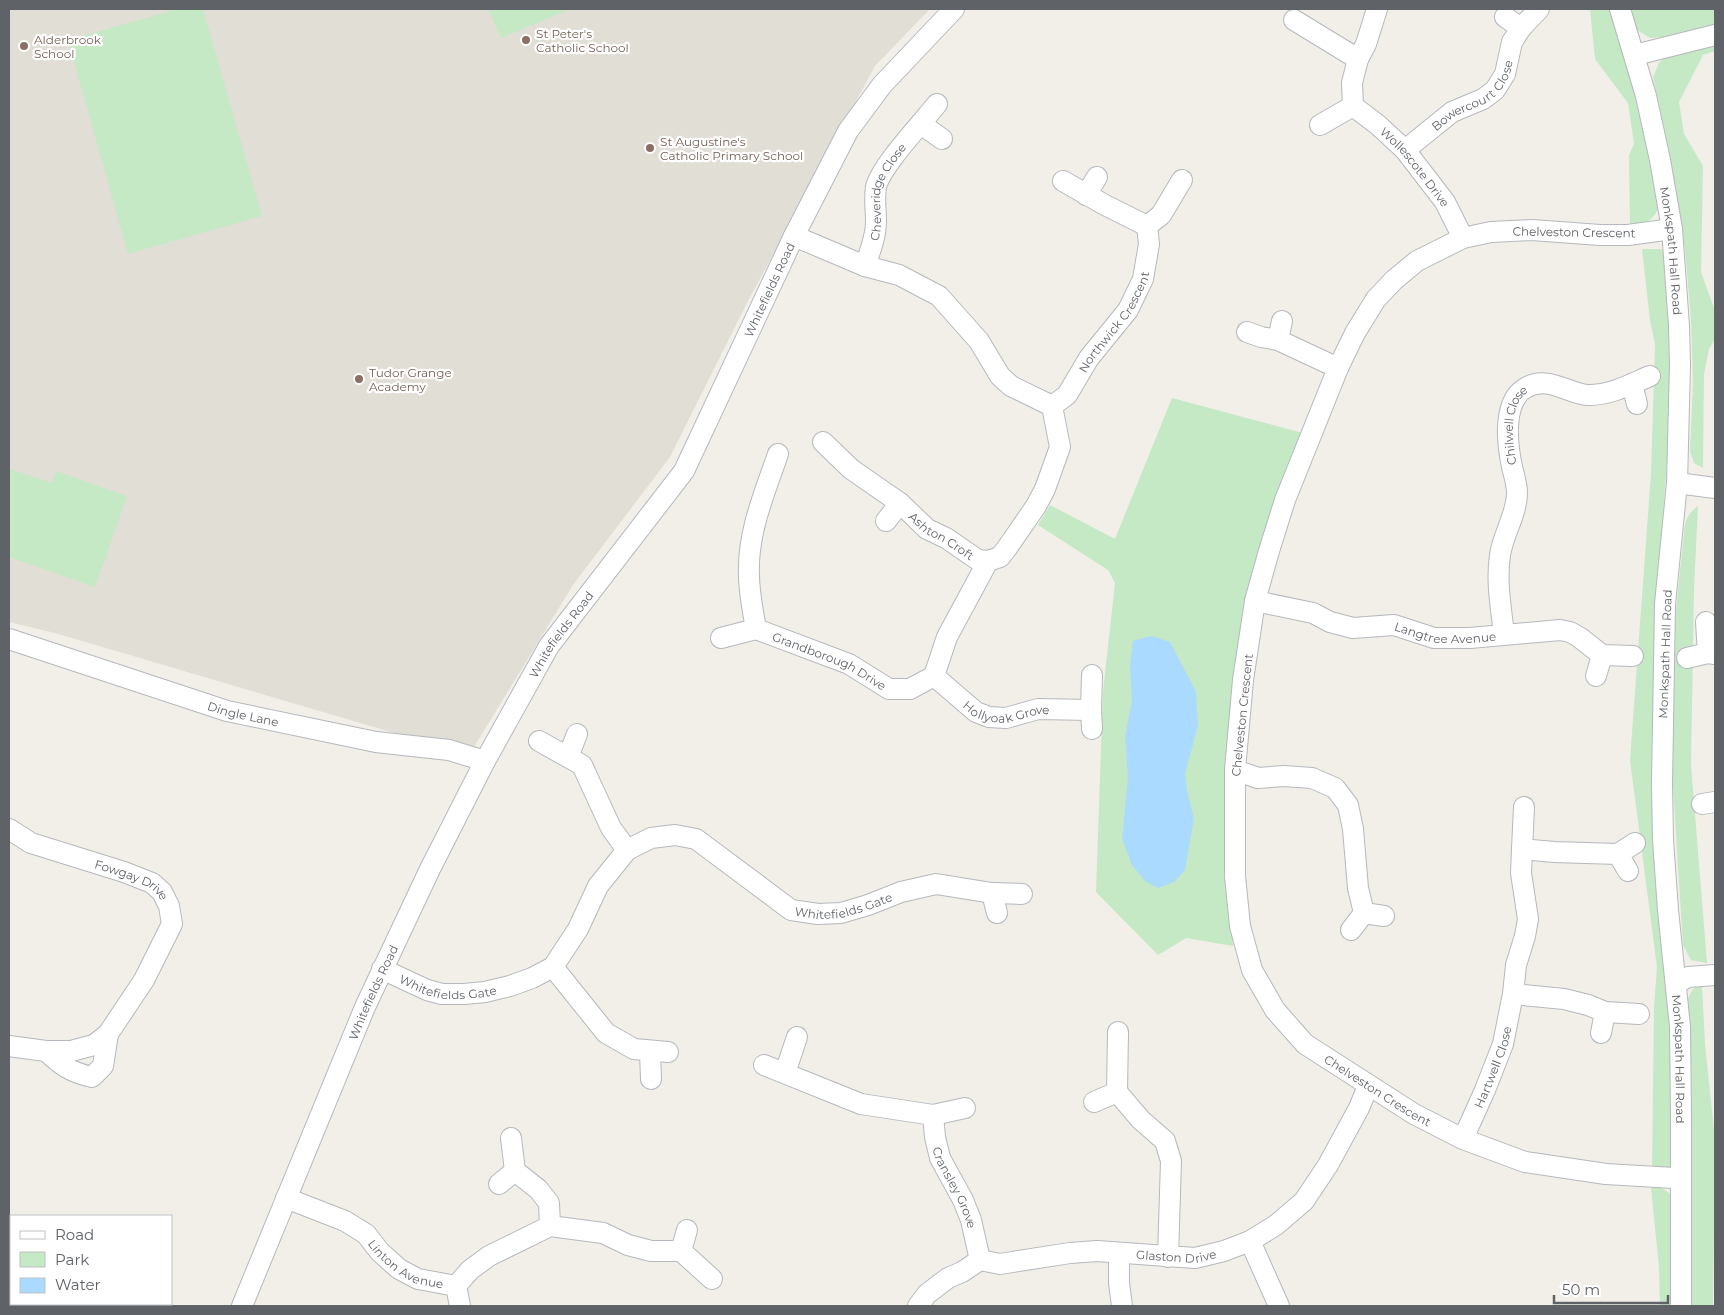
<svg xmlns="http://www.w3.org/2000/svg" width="1724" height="1315" font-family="Montserrat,sans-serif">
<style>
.education{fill:#e1ded6}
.green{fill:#c5e8c5}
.water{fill:#aadaff}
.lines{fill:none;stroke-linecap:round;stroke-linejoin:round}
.minor-casing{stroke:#b5b8bc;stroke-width:22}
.minor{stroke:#fff;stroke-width:20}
.education-dot{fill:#8d6e63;stroke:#fff;stroke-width:2}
.labels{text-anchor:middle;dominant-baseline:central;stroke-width:4.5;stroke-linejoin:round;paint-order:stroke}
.education-label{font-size:12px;fill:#785e54;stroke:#fff;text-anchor:start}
.street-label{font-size:12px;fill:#5f6368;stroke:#fff}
</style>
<rect width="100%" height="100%" fill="#f1efe8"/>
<polygon class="education" points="9,9 930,9 875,66 748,301 670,457 573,585 469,755 55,633 9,622"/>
<g class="green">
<polygon points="178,9 203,9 262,216 128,254 68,40"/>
<polygon points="488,9 571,9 501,38"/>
<path d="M1590,9H1612L1635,83L1660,204C1653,223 1647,221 1630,225L1629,155L1634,144L1628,103L1595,59Z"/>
<polygon points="1631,9 1715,9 1715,26 1667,37 1650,38 1637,30"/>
<polygon points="1715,44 1715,51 1703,55 1679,102 1684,134 1703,166 1701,272 1715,311 1715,339 1709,349 1704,374 1703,468 1694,463 1690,451 1693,383 1691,319 1685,249 1663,124 1653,77 1659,63 1667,55"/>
<polygon points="1642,249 1661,249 1667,257 1672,394 1654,635 1653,731 1672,990 1672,1168 1652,1173 1654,1007 1657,967 1630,760 1651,474 1655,344 1650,320"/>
<polygon points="1172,398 1303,433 1239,648 1226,761 1228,881 1233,946 1186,938 1158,955 1096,892 1103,692 1115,583 1108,570 1038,525 1050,505 1115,539"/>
<polygon points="9,469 52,483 56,471 127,496 95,587 9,557"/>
<path d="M1698,506L1694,589L1691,765L1707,963L1691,960L1683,945L1671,755L1673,639L1684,533C1685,521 1687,514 1698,506Z"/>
<polygon points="1702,985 1705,1044 1715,1140 1713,1306 1690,1306 1688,998 1693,989"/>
<polygon points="1660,1187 1675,1197 1673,1306 1660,1306 1659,1267 1651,1188"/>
</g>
<polygon class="water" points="1151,636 1170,642 1196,692 1198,726 1185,773 1187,790 1194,818 1185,870 1174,882 1158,888 1145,881 1132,865 1122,839 1128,778 1125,736 1132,701 1130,665 1133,641"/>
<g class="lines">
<defs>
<g id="minor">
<path id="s1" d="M1377,9L1366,44L1358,59L1352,83L1353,106L1378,125L1405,150L1445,202L1463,238"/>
<path id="s2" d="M1620,9L1646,96L1660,160L1672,229L1679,326L1680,365L1677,483L1665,604L1662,783L1663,840L1668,910L1680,1027L1681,1113V1306"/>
<polyline points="1505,17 1521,28"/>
<polyline points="1294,20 1358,59"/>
<polyline points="1635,55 1715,35"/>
<polyline points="921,124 942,139"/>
<polyline points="1320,125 1353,106"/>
<path id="s3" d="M1405,150L1452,112L1483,99L1495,90L1505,74L1512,42L1521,28L1539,9"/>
<polyline points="1086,195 1097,177"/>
<polyline points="1147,226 1161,215 1182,180"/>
<path id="s4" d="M1672,229L1628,235H1600L1532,230L1491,232L1463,238L1417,261L1394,280L1376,299L1355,333L1338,368L1285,500L1269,551L1255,601L1243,680L1235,770V876L1240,926L1252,970L1275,1010L1305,1044L1414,1114L1463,1139L1525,1162L1606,1174L1674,1178L1681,1184"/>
<path id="s5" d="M865,266C870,252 876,236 876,222C876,210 874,199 876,187C881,166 922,123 937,104"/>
<polyline points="1247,332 1261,337 1278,340 1338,368"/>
<polyline points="1278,340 1282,321"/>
<polyline points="1632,384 1637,404"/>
<path id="s6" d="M1052,406L1067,395L1089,358L1128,310L1143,279L1149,244L1147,226L1105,205L1063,181"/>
<path id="s7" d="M823,442L851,469L900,503L927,529L946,538L978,560L988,561"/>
<path id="s8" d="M778,454C765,492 747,533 749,575C749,593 753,611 756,629L849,664L889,689H910L934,676L947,637L988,561L1000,557L1007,548L1036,506L1045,489L1060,447L1052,406L1011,386L1000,376L979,341L939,296L899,275L865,266L794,236"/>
<polyline points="1677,483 1715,488"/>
<polyline points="886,521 900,503"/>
<path id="s9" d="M1255,601L1313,613L1330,622L1353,628L1394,625L1434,638H1470L1560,630L1570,632L1579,637L1602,655L1633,656"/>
<polyline points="1706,622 1708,653 1715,654"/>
<path id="s10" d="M1504,634C1501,608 1496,581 1500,555C1503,534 1517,514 1517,493C1517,484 1514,475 1512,467C1507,443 1502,400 1527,387C1549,375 1570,395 1589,395C1611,395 1631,384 1650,376"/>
<polyline points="721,638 756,629"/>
<path id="s11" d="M9,639L227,711L376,742L449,750L485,761"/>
<polyline points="1687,658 1708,653"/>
<path id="s12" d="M934,676L976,712L989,717L1006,718L1038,709L1091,710L1092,675"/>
<polyline points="1596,676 1602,655"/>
<polyline points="1091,710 1092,729"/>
<polyline points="539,741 582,765 611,828 627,850"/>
<polyline points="568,757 577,734"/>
<polyline points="1235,770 1258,778 1284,776 1312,778 1335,788 1348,805 1353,829 1358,888 1364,913 1384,916"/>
<polyline points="1702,804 1715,802"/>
<path id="s13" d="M9,829L31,843L124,872L152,883L162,892L169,906L172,924L144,980L108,1034L94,1045L71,1051H46L9,1046"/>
<polyline points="1522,849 1524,807"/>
<polyline points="1618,854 1628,871"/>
<polyline points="992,893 997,913"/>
<polyline points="1351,930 1364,913"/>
<polyline points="553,967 606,1033 634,1049 668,1052"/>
<path id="s14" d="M382,969L427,990L442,994H464L485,992L510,986L532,978L553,967L578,929L598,886L627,850L651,838L675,835L696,839L791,910L818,914L841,913L868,905L901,892L936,884L992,893L1022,894"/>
<polyline points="1677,983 1688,977 1715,975"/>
<polyline points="1513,994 1564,999 1588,1005 1605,1012 1639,1014"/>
<polyline points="1601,1033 1605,1012"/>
<path d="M46,1051C62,1066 70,1072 92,1077L103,1066L108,1034"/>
<polyline points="650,1051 651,1079"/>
<path id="s15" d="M764,1065L861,1104L933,1115L935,1137L940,1158L963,1200L971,1220L980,1260"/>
<polyline points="785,1073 797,1037"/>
<polyline points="1117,1092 1118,1032"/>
<polyline points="1094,1102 1117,1092 1141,1120 1165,1141 1171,1161 1168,1257"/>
<polyline points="933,1115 965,1108"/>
<polyline points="511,1138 515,1171 538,1189 549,1203 550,1226"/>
<path id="s16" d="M1463,1139L1485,1090L1503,1044L1513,994L1516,965L1525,936L1528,919L1521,873L1522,849L1554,852L1618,854L1635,843"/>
<polyline points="499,1184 515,1171"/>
<path id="s17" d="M286,1198L345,1221L366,1234L380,1252L399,1269L418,1279L456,1286L470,1270L489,1256L550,1226L603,1233L628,1245L651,1251H681L712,1279"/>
<polyline points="9,1241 11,1242"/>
<polyline points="1250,1241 1279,1306"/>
<polyline points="681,1251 687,1230"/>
<polyline points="1119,1253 1119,1283 1122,1306"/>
<polyline points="456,1286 460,1306"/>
<path id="s18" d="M242,1306L365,1007L430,869L485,761L549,646L684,471L794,236L848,131L882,85L954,9"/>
<path id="s19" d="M918,1306L927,1294L948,1278L962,1272L980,1260L1000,1264L1070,1253L1097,1251L1195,1258L1224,1251L1250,1241L1276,1225L1304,1201L1328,1165L1359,1108L1368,1086"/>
</g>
</defs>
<use href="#minor" class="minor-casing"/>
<use href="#minor" class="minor"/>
</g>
<g class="education-dot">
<circle cx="526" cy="40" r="5"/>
<circle cx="24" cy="46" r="5"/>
<circle cx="650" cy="148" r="5"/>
<circle cx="359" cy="379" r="5"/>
</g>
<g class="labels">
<g class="education-label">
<text x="536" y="33">St Peter's<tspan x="536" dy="14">Catholic School</tspan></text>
<text x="34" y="39">Alderbrook<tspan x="34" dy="14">School</tspan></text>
<text x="660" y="141">St Augustine's<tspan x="660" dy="14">Catholic Primary School</tspan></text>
<text x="369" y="372">Tudor Grange<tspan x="369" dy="14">Academy</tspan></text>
</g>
<g class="street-label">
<text stroke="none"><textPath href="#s3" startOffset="89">Bowercourt Close</textPath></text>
<text stroke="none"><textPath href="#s1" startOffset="189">Wollescote Drive</textPath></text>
<text stroke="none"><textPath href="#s5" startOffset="79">Cheveridge Close</textPath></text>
<text transform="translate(1574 232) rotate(1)">Chelveston Crescent</text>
<text stroke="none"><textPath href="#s2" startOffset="248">Monkspath Hall Road</textPath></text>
<text stroke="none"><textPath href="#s18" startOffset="1150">Whitefields Road</textPath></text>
<text stroke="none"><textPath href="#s6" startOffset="106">Northwick Crescent</textPath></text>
<text stroke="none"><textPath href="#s10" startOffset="214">Chilwell Close</textPath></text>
<text stroke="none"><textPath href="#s7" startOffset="152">Ashton Croft</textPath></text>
<text stroke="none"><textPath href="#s9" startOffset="196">Langtree Avenue</textPath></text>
<text stroke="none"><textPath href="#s18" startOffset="745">Whitefields Road</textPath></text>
<text transform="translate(1665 654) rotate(-88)">Monkspath Hall Road</text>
<text stroke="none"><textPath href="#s8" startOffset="260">Grandborough Drive</textPath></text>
<text stroke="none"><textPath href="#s12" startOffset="86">Hollyoak Grove</textPath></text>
<text stroke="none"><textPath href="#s11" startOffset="246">Dingle Lane</textPath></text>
<text transform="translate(1242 715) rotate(-84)">Chelveston Crescent</text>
<text stroke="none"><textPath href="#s13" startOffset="134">Fowgay Drive</textPath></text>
<text stroke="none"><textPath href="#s14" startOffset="565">Whitefields Gate</textPath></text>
<text stroke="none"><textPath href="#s14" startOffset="70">Whitefields Gate</textPath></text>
<text stroke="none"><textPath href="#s18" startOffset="340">Whitefields Road</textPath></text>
<text stroke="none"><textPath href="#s2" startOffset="1058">Monkspath Hall Road</textPath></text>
<text stroke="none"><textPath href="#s16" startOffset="78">Hartwell Close</textPath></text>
<text stroke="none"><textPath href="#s4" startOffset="1194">Chelveston Crescent</textPath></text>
<text stroke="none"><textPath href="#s15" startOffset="254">Cransley Grove</textPath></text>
<text stroke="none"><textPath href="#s19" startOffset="276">Glaston Drive</textPath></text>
<text stroke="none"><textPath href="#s17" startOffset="140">Linton Avenue</textPath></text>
</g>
</g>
<rect width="1724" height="1315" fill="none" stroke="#5f6368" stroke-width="20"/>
<rect x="10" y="1215" width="162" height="90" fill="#ffffff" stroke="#bfc1c3"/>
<rect x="20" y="1231" width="25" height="8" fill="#ffffff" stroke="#bfc1c3"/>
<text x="55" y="1240" font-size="15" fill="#5f6368">Road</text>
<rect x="20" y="1252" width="25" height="15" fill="#c5e8c5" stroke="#bfc1c3"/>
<text x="55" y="1265" font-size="15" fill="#5f6368">Park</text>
<rect x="20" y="1278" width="25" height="15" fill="#aadaff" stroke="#bfc1c3"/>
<text x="55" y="1290" font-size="15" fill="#5f6368">Water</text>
<path d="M1554 1295v8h114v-8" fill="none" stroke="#5f6368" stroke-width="2.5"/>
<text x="1562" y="1295" font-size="15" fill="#5f6368" stroke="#ffffff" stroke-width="4" paint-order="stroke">50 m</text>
</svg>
